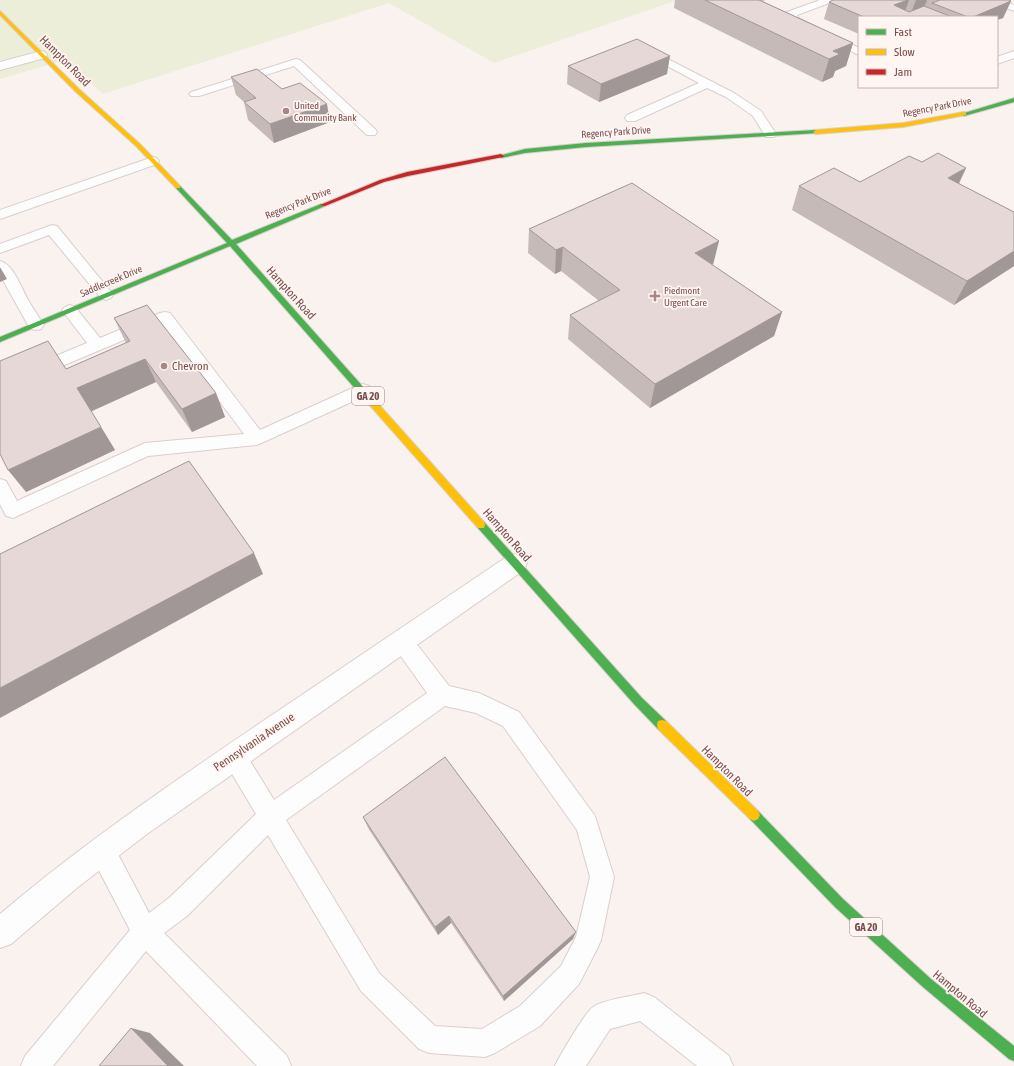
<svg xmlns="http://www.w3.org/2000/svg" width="1014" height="1066" font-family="'Asap Condensed',sans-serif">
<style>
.green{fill:#edeeda}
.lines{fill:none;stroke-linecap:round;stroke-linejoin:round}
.lane-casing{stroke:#dacfcd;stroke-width:2}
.street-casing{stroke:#dacfcd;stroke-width:2}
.fast-casing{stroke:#dacecd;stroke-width:2}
.slow-casing{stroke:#dacecd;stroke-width:2}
.jam-casing{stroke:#dacecd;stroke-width:2}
.lane{fill:#fefdfd;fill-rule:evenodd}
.street{fill:#fefdfd;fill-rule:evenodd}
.fast{fill:#4caf50;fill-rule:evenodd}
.slow{fill:#ffc107;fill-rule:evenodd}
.jam{fill:#c62828;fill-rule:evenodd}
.wall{fill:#c6bab8}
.shaded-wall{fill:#a19796}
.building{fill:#e6d8d6;stroke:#a19796}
.poi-dot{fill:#a68786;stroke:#fff5f2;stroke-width:1.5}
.labels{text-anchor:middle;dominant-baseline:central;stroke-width:3.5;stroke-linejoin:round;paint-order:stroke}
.far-poi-label{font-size:10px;fill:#794e4d;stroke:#fff5f2;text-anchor:start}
.far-street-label{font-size:10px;fill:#794e4d;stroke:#fff5f2}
.shield{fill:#fff5f2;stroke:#a1807e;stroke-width:1}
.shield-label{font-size:11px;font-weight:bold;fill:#794e4d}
.street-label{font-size:12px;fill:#794e4d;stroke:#fff5f2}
.poi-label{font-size:12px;fill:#794e4d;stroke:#fff5f2;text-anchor:start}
</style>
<rect width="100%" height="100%" fill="#f9f2ef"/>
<polygon class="green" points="0,0 678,0 494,63 389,3 103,94 65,60 0,79"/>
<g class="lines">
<defs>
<g id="lane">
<polygon points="820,0 834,0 832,2 797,15 798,18 859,48 859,55 789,22 786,14 787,12"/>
<polygon points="988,0 1002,0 1014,5 1014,11 990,2"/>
<polygon points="1014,51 1014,58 997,64 997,57"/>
<polygon points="658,54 734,93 761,111 776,134 774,137 766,137 753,116 726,97 707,88 635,121 627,121 625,118 627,115 699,83 654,59 653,57"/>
<polygon points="296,59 300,60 375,129 377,132 375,135 367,135 294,66 199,96 191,96 189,94 191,92"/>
<polygon points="153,157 157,158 159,161 157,164 0,219 0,210"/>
<polygon points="52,225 57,226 111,292 113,295 111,298 106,300 101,298 49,235 0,253 0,244"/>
<path d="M0,261C13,264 21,287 27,298C32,307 38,316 44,325L41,329L36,330L31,329L28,325L0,275Z"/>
<polygon points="70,305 75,307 100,338 160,313 165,312 170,313 260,430 357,386 363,384 369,386 371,390 369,394 257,445 148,456 13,518 6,516 0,504 0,479 6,481 17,501 145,443 244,434 162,324 0,392 0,379 87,343 62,310 65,307"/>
<path d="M402,632L409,634L449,686L479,693L519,712L595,816L614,877L601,940L597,949L579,984L540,1026L495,1053L485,1057L429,1053L419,1049L361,991L268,835L187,916L164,933L287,1056L291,1066H257L146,951L53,1066H21L25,1056L130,930L93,859L90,850L93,841L102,838L111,841L149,913L169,898L256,814L226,764L223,756L226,748L234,745L242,748L274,800L427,693L395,648L392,641L395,634ZM445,706L476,713L503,726L577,830L590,877L576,937L561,966L520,1006L482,1029L435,1026L379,973L286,820Z"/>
<path d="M644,993L654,997L729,1056L733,1066H697L640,1021L610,1029L586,1066H555C559,1057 586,1011 593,1007C605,999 630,997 644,993Z"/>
</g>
<g id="street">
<polygon points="41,51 45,52 47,55 45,58 0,70 0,62"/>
<path d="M516,554L524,556L527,563L524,570L147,834L78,887L11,944L0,948V914C86,841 179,778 272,715C351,662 429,609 508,556Z"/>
</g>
<g id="fast">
<polygon points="1014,98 1014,102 964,116 961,114"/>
<polygon points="816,130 819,132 818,133 586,147 525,153 501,158 498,156 525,149 586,143"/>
<polygon points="176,186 180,186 232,240 321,204 325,204 325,206 236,244 365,389 366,391 365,393 359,393 230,246 0,342 0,337 227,243 176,188"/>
<polygon points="481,521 484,522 642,698 666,721 667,725 666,729 662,730 658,729 634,704 478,528 477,525 478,522"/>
<polygon points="754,809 758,811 843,899 931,979 1014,1046 1014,1061 1009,1059 923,987 835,907 750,819 748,815 750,811"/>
</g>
<g id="slow">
<polygon points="0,11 80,90 140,144 180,186 180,188 176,188 136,146 76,92 0,15"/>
<polygon points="964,112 966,113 966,115 903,127 816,134 813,132 816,130 903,123"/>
<polygon points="362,388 365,389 484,522 485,525 484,528 478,528 359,393 358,391"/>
<polygon points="662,720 666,721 758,811 760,815 758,819 754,821 750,819 658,729 657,725 658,721"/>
</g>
<polygon id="jam" points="501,154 504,156 503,157 408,176 384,182 325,206 320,205 380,180 407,172"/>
</defs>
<use href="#lane" class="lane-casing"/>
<use href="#street" class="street-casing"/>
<use href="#fast" class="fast-casing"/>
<use href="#slow" class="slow-casing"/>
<use href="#jam" class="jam-casing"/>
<use href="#lane" class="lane"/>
<use href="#street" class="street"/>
<use href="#fast" class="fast"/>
<use href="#slow" class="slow"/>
<use href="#jam" class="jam"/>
</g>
<g class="wall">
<polygon points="675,0 766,0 762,1 853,43 846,66 835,71 833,77 822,82 674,8"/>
<polygon points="833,0 1009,0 1011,1 1003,18 997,20 997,17 859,17 859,34 824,19 829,2"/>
<polygon points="568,66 667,74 599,102 567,84"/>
<polygon points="231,77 282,89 330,122 274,143 248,120 244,102 236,95"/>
<polygon points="922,162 966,168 959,184 1014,212 1014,266 954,305 792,210 799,186 860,182"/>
<polygon points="529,229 713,265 782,312 774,336 650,408 568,339 570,315 599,301 561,271 555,274 528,253"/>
<polygon points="114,318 216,393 225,417 192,432 156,382 91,411 115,450 26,492 66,369 126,343"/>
<polygon points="363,817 573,939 504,1001 451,923 438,935 368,828"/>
</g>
<g class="shaded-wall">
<polygon points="908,0 909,0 903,17 894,5"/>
<polygon points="916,0 927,0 924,8 911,13"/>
<polygon points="1011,1 1003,18 997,20 997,17 973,17"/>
<polygon points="853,43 846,66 835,71 833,77 822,82 829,59 833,51"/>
<polygon points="670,56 667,74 599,102 601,84"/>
<polygon points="327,104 330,122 274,143 270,124"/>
<polygon points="966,168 955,191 948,178"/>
<polygon points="719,241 713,265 695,253"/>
<polygon points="563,247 561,271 555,274 556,250"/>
<polygon points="1014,251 1014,266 954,305 967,281"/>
<polygon points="0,267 7,279 0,282"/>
<polygon points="782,312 774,336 650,408 655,384"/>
<polygon points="145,359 156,382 90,412 77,388"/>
<polygon points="216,393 225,417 192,432 182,409"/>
<polygon points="101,427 115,450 26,492 8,470"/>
<polygon points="254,553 263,574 0,718 0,688"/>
<polygon points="449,916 451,923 438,935 435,927"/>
<polygon points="576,932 573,939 504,1001 503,996"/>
<polygon points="131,1028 150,1033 184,1066 168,1066"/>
</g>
<g class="building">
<polygon points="705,0 759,0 853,43 833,51 840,54 829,59"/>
<polygon points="833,0 908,0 894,5 909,12 924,6 952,17 864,17 829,2"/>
<polygon points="940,0 1009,0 1011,1 973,17 968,17 932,3"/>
<polygon points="637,39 670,56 601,84 568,66"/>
<polygon points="257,69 282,89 300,83 327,104 270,124 244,102 256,98 231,77"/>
<polygon points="938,153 966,168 948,178 1014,212 1014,251 967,281 799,186 834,168 860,182 909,156 922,162"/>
<polygon points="632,183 719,241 695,253 782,312 655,384 570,315 620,290 563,247 556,250 529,229"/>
<polygon points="147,305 216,393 182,409 145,359 77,388 101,427 8,470 0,454 0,361 48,341 66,369 130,341 114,318"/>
<polygon points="189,461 254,553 0,688 0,554"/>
<polygon points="445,757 576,932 503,996 449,916 435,927 363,817"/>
<polygon points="131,1028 168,1066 99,1066"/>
</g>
<g class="poi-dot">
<circle cx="286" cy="111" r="4"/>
<path d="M653 290h4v4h4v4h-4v4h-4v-4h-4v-4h4z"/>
<circle cx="164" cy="366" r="4"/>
</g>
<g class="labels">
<g class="far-poi-label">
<text x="294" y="105">United<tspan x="294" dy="12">Community Bank</tspan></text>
<text x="664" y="290">Piedmont<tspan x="664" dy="12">Urgent Care</tspan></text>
</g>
<g class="far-street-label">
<text transform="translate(937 107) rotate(-11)">Regency Park Drive</text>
<text transform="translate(616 132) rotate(-4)">Regency Park Drive</text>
<text transform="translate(298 203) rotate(-22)">Regency Park Drive</text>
<text transform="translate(111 281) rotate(-23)">Saddlecreek Drive</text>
</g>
<g class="shield">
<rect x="352" y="387" width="32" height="18" rx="3"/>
<rect x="850" y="918" width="32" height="18" rx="3"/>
</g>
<g class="shield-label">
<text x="368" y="396">GA 20</text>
<text x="866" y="927">GA 20</text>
</g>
<g class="street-label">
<text transform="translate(65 61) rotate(45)">Hampton Road</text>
<text transform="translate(291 293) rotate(48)">Hampton Road</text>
<text transform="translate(507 535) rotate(49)">Hampton Road</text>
<text transform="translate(254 742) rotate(-34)">Pennsylvania Avenue</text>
<text transform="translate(727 771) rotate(45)">Hampton Road</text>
<text transform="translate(960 994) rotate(40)">Hampton Road</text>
</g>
<g class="poi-label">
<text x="172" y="366">Chevron</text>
</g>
</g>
<rect x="858" y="16" width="140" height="72" fill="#fff5f2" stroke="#c9b2b0"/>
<rect x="866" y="29" width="20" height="6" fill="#4caf50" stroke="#c9b2b0"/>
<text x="894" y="36" font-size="12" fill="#794e4d">Fast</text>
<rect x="866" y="49" width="20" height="6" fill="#ffc107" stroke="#c9b2b0"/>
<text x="894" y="56" font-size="12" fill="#794e4d">Slow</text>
<rect x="866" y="69" width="20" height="6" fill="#c62828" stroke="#c9b2b0"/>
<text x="894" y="76" font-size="12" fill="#794e4d">Jam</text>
</svg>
